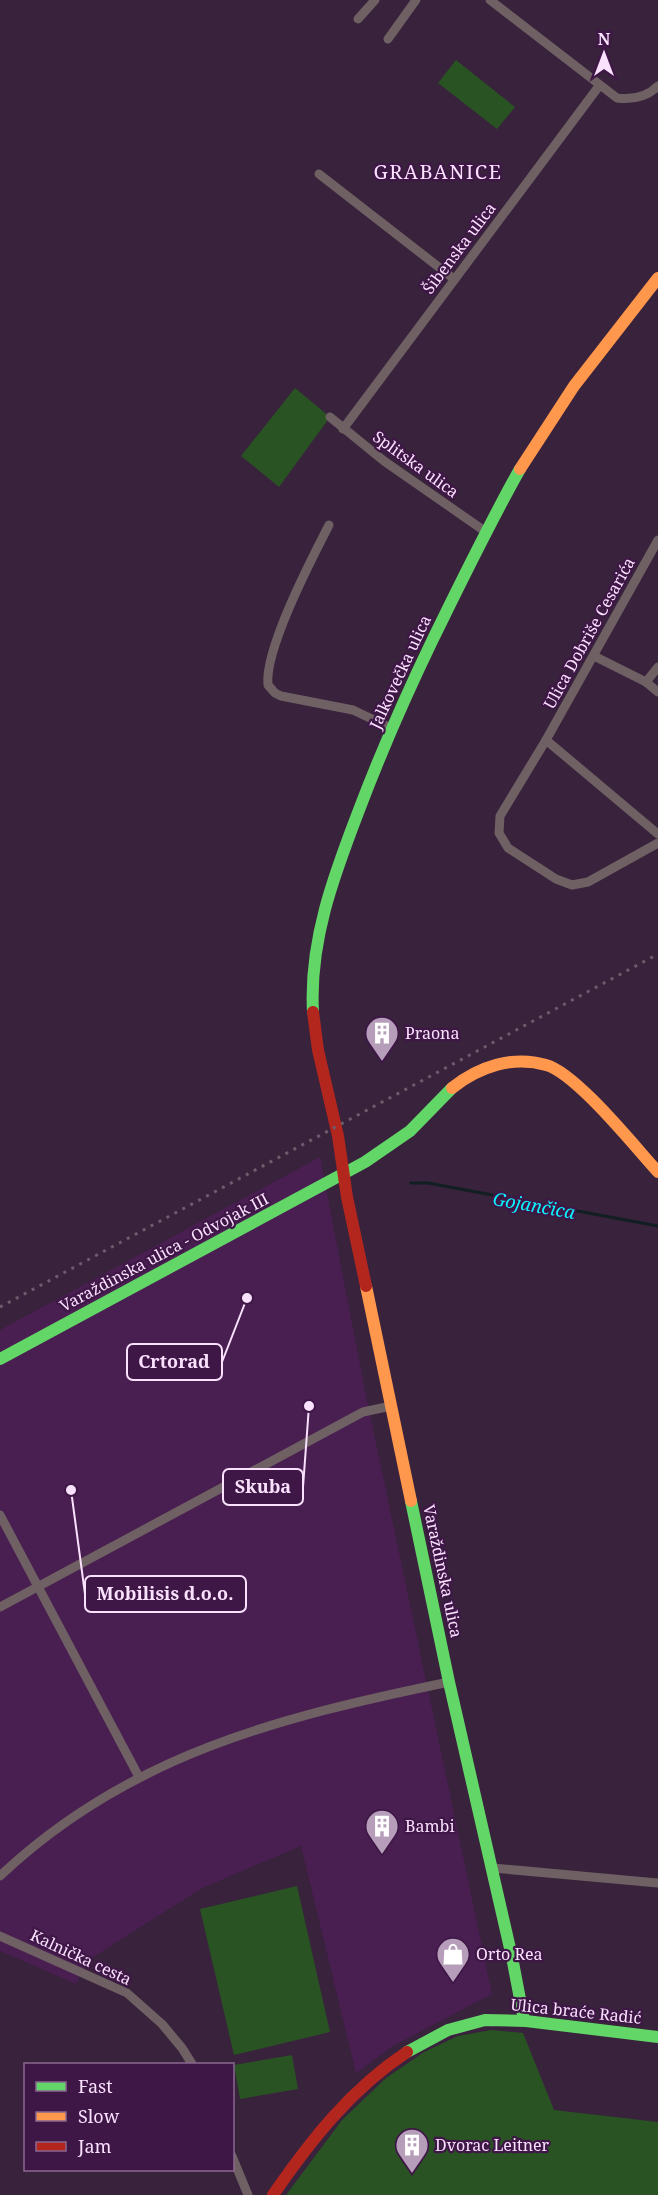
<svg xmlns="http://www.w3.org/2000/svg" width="658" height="2195" font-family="'Noto Serif',serif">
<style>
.built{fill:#491f51}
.green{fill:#295323}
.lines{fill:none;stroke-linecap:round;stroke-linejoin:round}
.stream{stroke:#111f23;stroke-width:3}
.street{stroke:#6f6063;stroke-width:9}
.fast{stroke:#63d668;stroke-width:12}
.slow{stroke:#ff974d;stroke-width:12}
.jam{stroke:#b3261e;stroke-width:12}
.rail{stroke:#6d5c6b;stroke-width:3;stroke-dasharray:3 6;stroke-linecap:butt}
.labels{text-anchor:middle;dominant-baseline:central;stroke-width:4.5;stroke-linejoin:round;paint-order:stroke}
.street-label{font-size:16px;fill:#fae1fe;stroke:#3f1747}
.poi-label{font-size:16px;fill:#fae1fe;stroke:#3f1747;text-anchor:start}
.water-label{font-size:18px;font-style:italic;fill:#0bf2fe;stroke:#3f1747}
.quarter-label{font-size:20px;letter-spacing:1.5px;fill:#fae1fe;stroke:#3f1747}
.leader{fill:none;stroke:#fae1fe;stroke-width:2}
.callout-dot{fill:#fae1fe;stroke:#3f1747;stroke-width:2}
.callout{fill:#3f1747;stroke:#fae1fe;stroke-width:2}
.callout-label{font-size:18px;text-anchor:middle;font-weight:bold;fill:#fae1fe}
</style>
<rect width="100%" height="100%" fill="#38223c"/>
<polygon class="built" points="320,1157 365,1391 492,1994 393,2046 356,2073 301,1846 202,1888 87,1961 76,1984 0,1951 0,1330"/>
<g class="green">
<polygon points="456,60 515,107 497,129 438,83"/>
<polygon points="295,388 330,417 279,487 241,456"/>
<polygon points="297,1886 330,2032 234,2055 200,1909"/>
<polygon points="491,2030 523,2033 554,2110 658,2122 658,2195 286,2195 342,2120 386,2078 424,2052 458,2036"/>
<polygon points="292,2055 298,2089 240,2099 234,2065"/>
</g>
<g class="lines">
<polyline class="stream" points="411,1183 428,1183 658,1226"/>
<g class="street">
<path d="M490,0L617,98C632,100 647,97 658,86"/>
<polyline points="358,19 375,0"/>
<polyline points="388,39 416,0"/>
<polyline points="319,174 454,279"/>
<polyline points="330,417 384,461 486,532"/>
<polyline points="343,429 599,86"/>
<path d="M329,525C312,558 264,650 268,685L275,693L281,696L353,710L391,728"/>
<polyline points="658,540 546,740 500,816 499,833 508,848 556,879 572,885 588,882 658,843"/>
<polyline points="594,656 646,682 658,692"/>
<polyline points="646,682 658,667"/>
<polyline points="546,740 658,834"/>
<polyline points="0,1515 139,1777"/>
<polyline points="0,1607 363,1412 391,1406"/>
<polyline points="493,1868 658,1883"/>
<path d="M0,1876C129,1754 281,1717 449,1682"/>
<polyline points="0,1936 127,1993 162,2024 182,2048 192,2064"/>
<polyline points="232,2156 248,2195"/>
</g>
<g class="fast">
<path d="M313,1012C309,941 334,875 359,810C381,752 406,695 433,639C461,582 489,524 520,469"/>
<polyline points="0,1359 365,1162 410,1131 452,1088"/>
<polyline points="411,1501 449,1682 512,1957 524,2020"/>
<polyline points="407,2052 448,2030 485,2020 526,2021 658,2037"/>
</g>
<g class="slow">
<polyline points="520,469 574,386 658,278"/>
<path d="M452,1088C478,1067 513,1055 546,1065C576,1073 635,1147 658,1172"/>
<polyline points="366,1286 411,1501"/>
</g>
<g class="jam">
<polyline points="313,1012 318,1050 338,1136 347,1197 366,1286"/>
<path d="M273,2195C311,2140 351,2089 407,2052"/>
</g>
<polyline class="rail" points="0,1307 658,954"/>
</g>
<defs>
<symbol id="building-pin" viewBox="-11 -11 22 30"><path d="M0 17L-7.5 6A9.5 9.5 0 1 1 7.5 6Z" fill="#b69eba" stroke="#3f1747"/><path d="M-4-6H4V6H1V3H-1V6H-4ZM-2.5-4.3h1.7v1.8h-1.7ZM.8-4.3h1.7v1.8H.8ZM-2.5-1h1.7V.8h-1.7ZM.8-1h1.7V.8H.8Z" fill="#fff"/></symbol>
<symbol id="shop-pin" viewBox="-11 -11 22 30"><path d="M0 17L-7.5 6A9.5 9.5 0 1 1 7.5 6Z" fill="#b69eba" stroke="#3f1747"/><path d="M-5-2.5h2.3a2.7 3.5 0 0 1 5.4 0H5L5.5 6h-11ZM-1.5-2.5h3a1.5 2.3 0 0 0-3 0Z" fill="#fff"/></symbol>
</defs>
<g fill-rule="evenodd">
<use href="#building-pin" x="363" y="1014" width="38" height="52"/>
<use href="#building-pin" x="363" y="1807" width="38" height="52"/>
<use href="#shop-pin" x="434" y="1935" width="38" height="52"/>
<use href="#building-pin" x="393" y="2126" width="38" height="52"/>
</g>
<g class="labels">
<g class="street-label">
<text transform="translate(459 248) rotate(-53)">Šibenska ulica</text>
<text transform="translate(416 464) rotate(36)">Splitska ulica</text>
<text transform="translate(589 633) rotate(-61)">Ulica Dobriše Cesarića</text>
<text transform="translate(400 672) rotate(-65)">Jalkovečka ulica</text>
<text transform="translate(164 1252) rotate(-28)">Varaždinska ulica - Odvojak III</text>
<text transform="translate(443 1571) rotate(78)">Varaždinska ulica</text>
<text transform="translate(81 1957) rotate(25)">Kalnička cesta</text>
<text transform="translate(576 2011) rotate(6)">Ulica braće Radić</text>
</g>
<g class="poi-label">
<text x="405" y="1033">Praona</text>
<text x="405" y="1826">Bambi</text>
<text x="476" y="1954">Orto Rea</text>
<text x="435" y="2145">Dvorac Leitner</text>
</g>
<g class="water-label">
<text transform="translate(534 1205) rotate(10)">Gojančica</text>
</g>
<g class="quarter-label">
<text x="438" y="171">GRABANICE</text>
</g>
</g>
<path class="leader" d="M247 1298L222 1362M309 1406L303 1487M71 1490L85 1594"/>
<g class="callout-dot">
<circle cx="247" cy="1298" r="6"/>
<circle cx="309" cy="1406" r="6"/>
<circle cx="71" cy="1490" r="6"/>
</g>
<g class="callout">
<rect x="127" y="1344" width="95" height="36" rx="6"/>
<rect x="223" y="1469" width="80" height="36" rx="6"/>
<rect x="85" y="1576" width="161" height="36" rx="6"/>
</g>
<g class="callout-label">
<text x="174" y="1368">Crtorad</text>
<text x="263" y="1493">Skuba</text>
<text x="165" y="1600">Mobilisis d.o.o.</text>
</g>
<rect x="24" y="2063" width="210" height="108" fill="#3f1747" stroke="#8a6890" stroke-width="1.5"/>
<rect x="36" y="2082" width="30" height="9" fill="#63d668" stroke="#8a6890" stroke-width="1.5"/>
<text x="78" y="2093" font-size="18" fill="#fae1fe">Fast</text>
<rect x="36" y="2112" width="30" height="9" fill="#ff974d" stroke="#8a6890" stroke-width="1.5"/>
<text x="78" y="2123" font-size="18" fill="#fae1fe">Slow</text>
<rect x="36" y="2142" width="30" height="9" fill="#b3261e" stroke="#8a6890" stroke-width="1.5"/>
<text x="78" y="2153" font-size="18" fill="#fae1fe">Jam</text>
<g transform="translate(604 54)" stroke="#3f1747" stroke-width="4.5" paint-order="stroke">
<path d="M0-4.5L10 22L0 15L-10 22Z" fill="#fae1fe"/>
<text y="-9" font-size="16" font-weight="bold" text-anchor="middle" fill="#fae1fe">N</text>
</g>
</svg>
